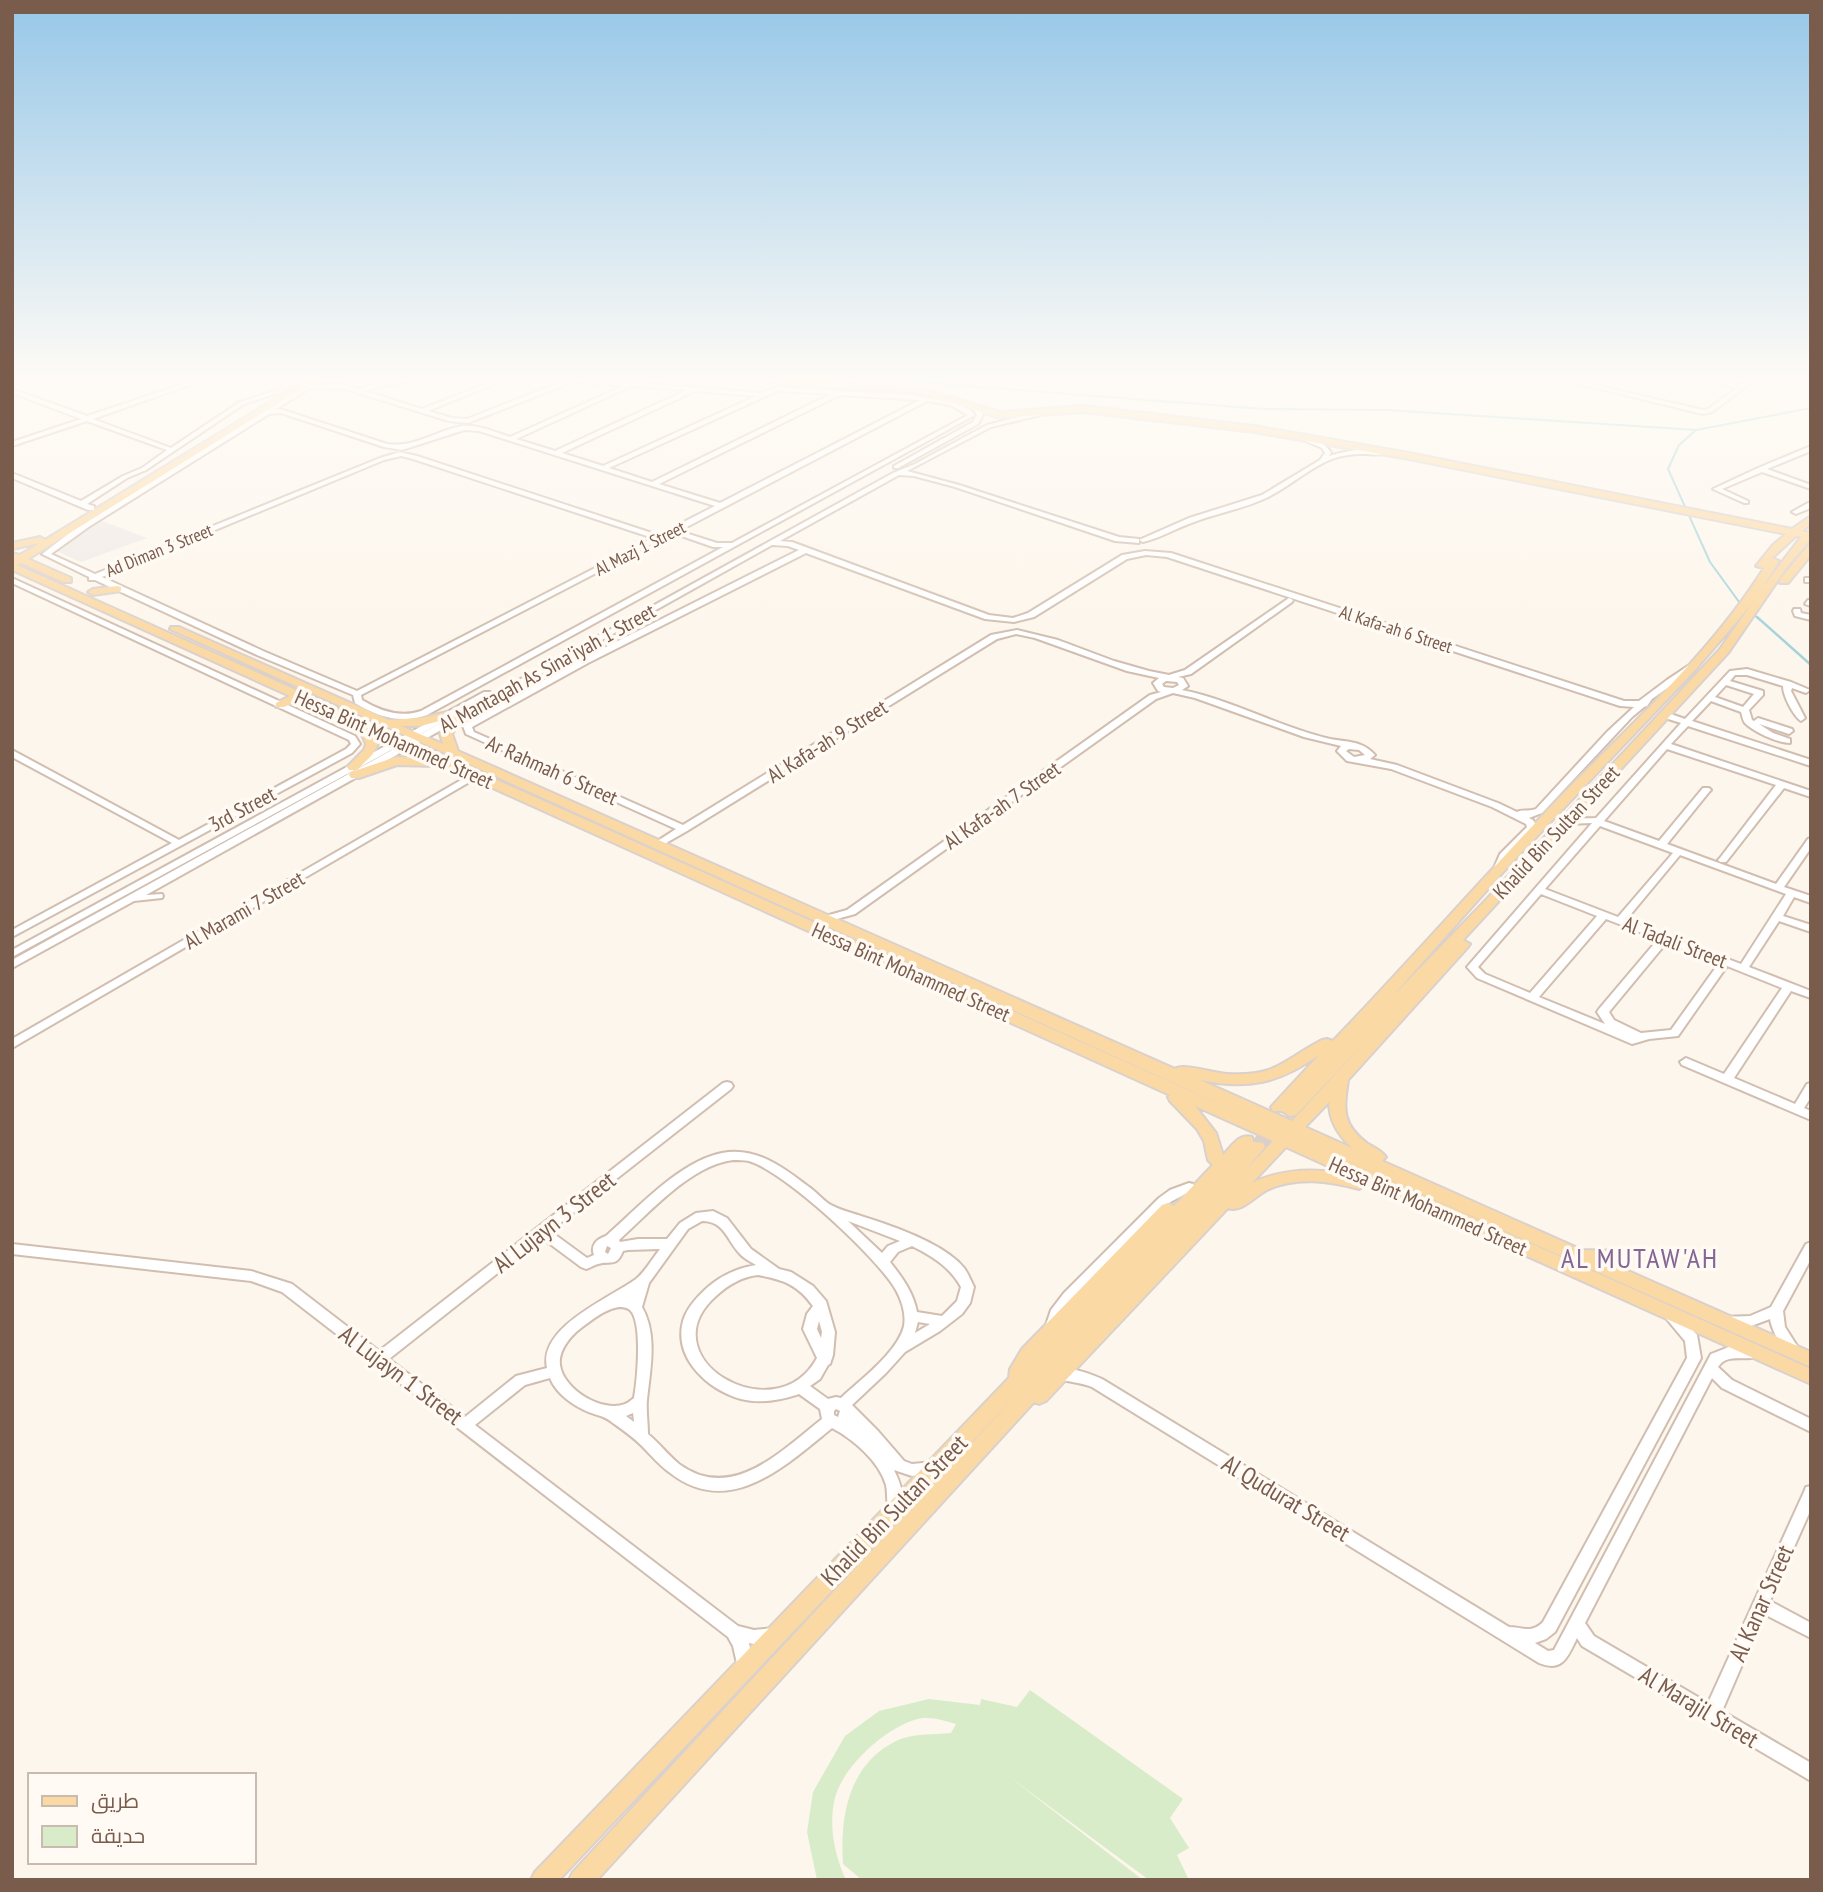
<svg xmlns="http://www.w3.org/2000/svg" width="1823" height="1892" font-family="'PT Sans Narrow',Cairo,sans-serif">
<style>
.industrial{fill:#efe9e4}
.green{fill:#d8ecc9}
.lines{fill:none;stroke-linecap:round;stroke-linejoin:round}
.stream-far1{stroke:#a5d3da;stroke-width:2}
.stream{stroke:#a5d3da;stroke-width:2.5}
.major-tunnel-far1{stroke:#dcd0c4;stroke-width:10;stroke-dasharray:10 4.5;stroke-linecap:butt}
.major-tunnel{stroke:#dcd0c4;stroke-width:16;stroke-dasharray:16 8;stroke-linecap:butt}
.minor-casing{stroke:#d1beb0;stroke-width:4}
.major-casing{stroke:#dad1cd;stroke-width:4}
.minor{fill:#fff;fill-rule:evenodd}
.major{fill:#fbd9a5;fill-rule:evenodd}
.labels{text-anchor:middle;dominant-baseline:central;stroke-width:7;stroke-linejoin:round;paint-order:stroke}
.far-street-label{font-size:18px;fill:#7a5c4d;stroke:#fffaf3}
.street-label{font-size:21px;fill:#7a5c4d;stroke:#fffaf3}
.near-street-label{font-size:24px;fill:#7a5c4d;stroke:#fffaf3}
.near-quarter-label{font-size:28px;letter-spacing:2px;fill:#846695;stroke:#fffaf3}
</style>
<rect width="100%" height="100%" fill="#fdf6ec"/>
<polygon class="industrial" points="102,521 147,538 81,562 54,550"/>
<path class="green" d="M1030,1690L1183,1799L1170,1818L1189,1848L1177,1855L1189,1880H1149L1007,1775L1143,1880H862L843,1864C840,1816 848,1765 896,1741C911,1733 934,1735 951,1733L956,1724C943,1720 927,1715 914,1720C883,1730 840,1769 834,1802C829,1829 835,1856 846,1880H817L807,1832L813,1792L845,1736L879,1711L929,1699L980,1705L981,1699L1017,1707Z"/>
<g class="lines">
<g class="stream-far1">
<polyline points="851,377 1263,409 1387,410 1696,430"/>
<polyline points="1742,606 1710,562 1668,469 1679,445 1696,430 1811,408"/>
<polyline points="1753,614 1759,619"/>
</g>
<polyline class="stream" points="1757,617 1811,665"/>
<polyline class="major-tunnel-far1" points="1796,537 1810,526"/>
<polyline class="major-tunnel" points="1257,1147 1290,1111"/>
<defs>
<g id="minor">
<polygon points="205,377 212,377 93,419 171,448 240,402 274,391 277,393 244,404 146,470 127,478 87,504 94,506 94,510 88,510 12,478 12,473 81,501 123,476 142,468 167,450 87,421 12,446 12,442 81,419 12,393 12,389 87,416"/>
<path d="M423,377H435L378,387L365,391L422,409L503,377H510L509,378L428,411L452,418L467,419L566,380L561,377L762,393L776,387L913,395L954,403L968,409L975,415L427,715C401,724 378,717 355,703L353,695L257,655L95,580H89V577L42,554L84,522L307,385H345L359,389L377,383ZM573,382L623,386L510,437C495,432 478,424 462,426C435,431 415,448 387,444L283,410L276,409L310,388L345,389L449,421L468,423ZM632,386L687,390L555,451L516,439ZM695,391L756,396L603,466L562,453ZM777,391L831,394L652,482L609,468ZM840,395L920,400L720,503L659,484ZM927,401L950,405L968,415L732,543H717L679,531ZM281,413L384,447L402,450L464,430L479,431L715,506L658,535L417,456L400,452L380,458L95,574L51,554L90,526L269,414ZM401,456L413,459L653,538L357,691L263,651L102,577L384,460ZM673,533L713,547H723L421,711C400,718 380,711 362,700L361,695Z"/>
<polygon points="1551,377 1560,377 1703,410 1708,409 1737,388 1695,378 1694,377 1703,377 1741,385 1753,377 1759,377 1712,412 1703,414"/>
<polygon points="976,406 978,407 983,415 978,424 898,468 894,468 894,466 973,422 977,415 973,408"/>
<path d="M1038,412L1040,413V415L991,427L907,471L959,485L1119,537L1139,539V543L1115,541L955,487L914,476L899,475L780,541L792,542L989,615L1013,618L1028,613L1122,555L1145,551L1171,553L1624,701H1639L1667,680L1688,666L1691,665L1695,668L1652,699L1647,706L1644,707L1632,717L1542,813L1529,818L1533,820L1537,827L1508,857L1502,870L1499,871L1494,868L1500,854L1527,827L1526,824L1492,807L1391,769L1347,761L1337,751L1341,746L1304,737L1195,698L1173,693L1156,699L855,914L826,922L821,919L822,917L847,910L1150,695L1161,692L1158,691L1153,683L1159,678L1127,671L1035,638L1016,634L997,639L687,831L659,847L654,844L656,842L676,829L466,734L463,726L464,724L582,659L799,550L788,546L772,545L146,895L162,894L163,896L162,898L134,901L12,968V960L457,714L12,957V950L484,692H490V696L893,473L915,464L987,425ZM806,553L985,619L1014,622L1034,617L1127,559L1146,555L1167,557L1620,706L1634,707L1607,732L1536,809C1528,812 1521,809 1517,812L1498,803L1397,765L1370,759L1375,755C1361,739 1345,743 1326,738C1277,726 1232,700 1182,690L1188,686L1183,678L1178,677L1191,674L1292,602L1293,600L1289,598L1185,670L1169,675L1149,671L1114,661L1058,640L1017,630L991,635L683,825L474,732L472,727L588,663ZM1166,681L1177,682L1179,685L1173,688L1164,687L1162,684ZM1349,749L1359,750L1365,755L1354,757L1346,751Z"/>
<path d="M1303,438C1313,438 1326,443 1331,453L1329,456C1347,451 1368,446 1385,453C1379,456 1372,454 1364,454C1354,454 1342,455 1332,459C1309,468 1289,487 1266,498C1243,509 1217,513 1194,522C1176,528 1161,538 1143,542L1139,540L1189,518L1262,495L1320,460L1325,453L1322,448L1303,440Z"/>
<polygon points="1811,446 1811,451 1767,469 1811,485 1811,489 1762,472 1722,489 1748,501 1748,503 1744,503 1713,489 1758,468"/>
<polygon points="1808,503 1811,503 1811,508 1796,514 1792,512"/>
<polygon points="12,578 355,736 360,744 352,753 12,937 12,930 172,843 12,757 12,750 179,840 346,749 351,744 349,740 12,583"/>
<rect x="1805" y="578" width="6" height="4"/>
<polygon points="1808,600 1811,600 1811,606 1805,604"/>
<polygon points="1794,609 1800,609 1801,613 1811,615 1811,620 1795,616 1793,611"/>
<path d="M1747,669L1791,682L1810,690L1806,693L1792,688L1791,691L1805,718L1801,721C1793,715 1783,696 1783,686L1747,675H1735L1730,681L1763,691V695L1749,710L1752,720L1754,721L1758,718L1792,729L1793,731L1789,734L1759,724L1773,733L1790,739V743C1778,743 1754,732 1745,723C1743,721 1742,715 1741,712L1711,701L1692,721L1811,760V766L1688,726L1671,744L1811,791V797L1784,788L1726,862H1720L1718,860L1720,858L1776,785L1667,749L1604,821L1659,841L1703,788H1709L1711,790L1709,792L1667,844L1776,884L1808,839L1811,838V848L1784,887L1811,896V903L1794,897L1783,916L1811,925V932L1779,921L1749,967L1811,991V998L1791,991L1734,1078L1795,1104L1807,1084L1811,1083V1097L1804,1108L1811,1111V1120L1682,1065L1680,1062L1686,1058L1724,1074L1782,988L1727,966L1678,1036L1649,1039L1632,1044L1477,978L1467,967L1592,823L1566,824L1563,823L1561,821L1563,819L1596,818L1681,723L1662,717V713L1665,712L1685,719L1730,671ZM1726,685L1754,694L1743,707L1715,697ZM1600,826L1673,853L1618,917L1545,889ZM1680,855L1786,894L1741,964L1626,920ZM1541,894L1597,916L1530,993L1485,974L1478,967ZM1606,919L1719,963L1671,1030L1641,1033L1614,1020L1609,1012L1662,948L1663,946L1662,944H1654L1599,1009L1597,1012L1605,1024L1539,997Z"/>
<polygon points="475,772 480,775 478,777 12,1048 12,1039"/>
<path d="M727,1082L731,1083L733,1086L731,1089L550,1231L587,1258L594,1255C590,1245 597,1239 606,1236C638,1208 680,1161 722,1153C756,1146 784,1168 809,1187C816,1192 822,1199 829,1204C839,1210 853,1213 864,1217C893,1226 945,1244 964,1268C968,1273 971,1281 974,1287L970,1303L962,1314L940,1331L905,1352L886,1373L852,1405L878,1431L904,1461L912,1464L934,1462L939,1464L941,1468L939,1472L912,1476L894,1470C901,1484 906,1499 900,1514L895,1515L890,1514C886,1505 888,1495 886,1485C879,1461 853,1439 832,1428C785,1466 729,1520 669,1472C659,1465 651,1455 642,1446C633,1437 623,1430 613,1423C602,1414 596,1416 584,1410C570,1403 556,1393 550,1378L525,1385L475,1425L738,1626L754,1630L773,1628L779,1630L781,1635L779,1640L754,1644L749,1643L753,1667L751,1672L745,1675L739,1672L733,1646L728,1637L282,1292L251,1281L12,1254V1244L251,1271L292,1284L379,1351L723,1083ZM733,1160C738,1160 744,1160 749,1161C785,1172 877,1257 896,1290C902,1301 906,1314 904,1326C898,1352 860,1380 841,1398L836,1397L828,1399L810,1386L820,1379L828,1365L830,1364L833,1355L835,1332L826,1301L813,1286L791,1272L779,1269L751,1249L727,1218L713,1211L696,1213L680,1223L667,1239H638L620,1242L619,1240C650,1212 691,1165 733,1160ZM702,1221C725,1221 727,1241 741,1255C745,1259 751,1262 756,1265C738,1268 722,1275 708,1287C698,1296 687,1307 683,1321C673,1359 709,1390 741,1399C761,1404 781,1400 799,1394L820,1409L822,1419C781,1451 732,1503 679,1464C668,1455 659,1443 648,1434C648,1423 646,1411 647,1400C650,1370 658,1335 642,1307L649,1283L688,1229ZM848,1221L900,1241L888,1246L882,1253ZM542,1238L581,1267L586,1269C590,1268 594,1265 598,1264C611,1260 616,1268 623,1251L628,1250L660,1249C652,1259 645,1272 636,1279C610,1298 538,1327 547,1368L516,1376L465,1417L389,1359ZM607,1246L611,1248L608,1254L605,1252ZM912,1246C932,1256 950,1267 961,1287L957,1301L942,1316L917,1312C913,1292 902,1277 890,1262L898,1252ZM758,1275C783,1280 797,1284 813,1306L807,1314L803,1329L817,1358C776,1434 646,1358 716,1296C728,1285 741,1277 758,1275ZM619,1307C623,1307 626,1307 630,1310C643,1322 637,1381 634,1398C631,1400 628,1403 625,1404C602,1413 563,1389 560,1365C558,1349 573,1333 585,1325C596,1317 606,1309 619,1307ZM819,1321L822,1332L821,1338L817,1329ZM918,1322L930,1324L915,1333ZM836,1409L840,1411L838,1417L834,1415V1411ZM633,1413L634,1422L626,1416Z"/>
<path d="M1189,1183L1193,1184L1195,1187C1191,1192 1175,1199 1167,1204L1074,1301L1062,1316L1057,1332L1052,1333L1047,1332L1045,1328L1051,1310L1064,1293L1159,1198L1170,1190Z"/>
<path d="M1811,1242V1259L1783,1311L1785,1327L1799,1349L1797,1353C1795,1353 1793,1354 1791,1354C1782,1353 1771,1327 1770,1319L1751,1326L1723,1325L1721,1321L1723,1317L1750,1316L1771,1307L1806,1244Z"/>
<path d="M1672,1312L1677,1313L1697,1335L1701,1358L1555,1632L1546,1639L1535,1643L1548,1651L1554,1650L1711,1354L1729,1347L1756,1349L1758,1353L1756,1357C1743,1361 1727,1353 1718,1367L1732,1380L1811,1419V1432L1722,1388L1712,1378L1585,1623L1594,1636L1708,1703L1804,1492L1806,1487L1811,1486V1509L1770,1601L1811,1623V1638L1764,1614L1722,1711L1811,1763V1781L1582,1646L1577,1638C1568,1656 1563,1673 1539,1663L1092,1387C1079,1382 1068,1382 1055,1378L1053,1374L1055,1370C1071,1366 1087,1373 1102,1379L1509,1627C1523,1627 1531,1634 1543,1622L1687,1358L1685,1341L1665,1317L1667,1313Z"/>
</g>
<g id="major">
<path d="M311,377H320L28,559L71,578V582H63L21,563L17,565L1282,1132L170,629L171,627H179L389,720L421,718L447,712L451,713L452,716L459,717L461,719L452,734L458,751L1175,1069C1184,1063 1213,1073 1227,1074C1277,1077 1283,1060 1322,1040L1327,1039L1333,1041C1410,961 1483,877 1560,797C1630,725 1711,653 1764,568L1756,566L1773,545L1786,534L1409,459L1254,432L1084,412L1000,418L924,394L729,379L725,377H754L925,390L1000,412L1084,406L1254,426L1409,453L1792,529L1811,516V524L1802,531L1811,533V539L1787,567L1728,653L1463,940L1470,944L1468,947L1348,1080C1344,1109 1341,1124 1368,1144C1375,1148 1382,1151 1386,1157L1382,1161L1582,1250L1621,1251L1624,1256L1621,1261L1610,1263L1811,1352V1367L1296,1138L1811,1369V1384L1367,1184L1359,1189C1329,1181 1296,1176 1267,1190C1255,1196 1242,1213 1228,1208L1046,1401L1039,1404L1034,1402L597,1880H569L573,1872L1023,1388L559,1880H531L535,1872L1009,1378L1010,1369L1022,1349L1162,1205L1168,1203L1174,1206L1213,1165L1208,1160L1204,1141L1197,1129L1170,1101L1168,1097L1170,1095L440,764L435,766L397,765L359,778H351L349,775L351,772L396,757L428,758L374,734L378,744L372,755L357,770H349L347,767L364,750L366,744L358,726L300,700L284,707H276V703L290,696L12,570V553L20,555L40,543L12,549V543L40,537L45,540ZM1796,536L1801,537L1763,587L1779,561L1772,558ZM1751,605L1720,649L1483,903L1390,999L1504,871L1695,670ZM450,718L440,734L443,744L401,726H421ZM1367,1040L1292,1121L1200,1080C1247,1090 1280,1083 1319,1055L1271,1107L1273,1111H1282L1290,1116L1296,1115ZM1329,1102C1329,1121 1338,1135 1352,1148L1305,1127ZM1195,1106L1273,1141L1245,1171L1265,1147L1263,1143L1253,1142L1252,1137C1239,1133 1232,1146 1223,1155L1216,1133ZM1286,1147L1343,1173C1311,1168 1281,1169 1252,1183Z"/>
<polygon points="1811,545 1811,555 1788,583 1780,583 1780,579 1808,546"/>
<polygon points="117,586 121,587 121,591 93,595 88,592 93,589"/>
</g>
</defs>
<use href="#minor" class="minor-casing"/>
<use href="#major" class="major-casing"/>
<use href="#minor" class="minor"/>
<use href="#major" class="major"/>
</g>
<linearGradient id="sky" x2="0" y2="1"><stop stop-color="#97c7e8"/><stop offset="0.59" stop-color="#fefbf6"/><stop offset="1" stop-color="#fefbf6" stop-opacity="0"/></linearGradient>
<rect width="1823" height="641" fill="url(#sky)"/>
<g class="labels">
<g class="far-street-label">
<text transform="translate(640 548) rotate(-27)">Al Mazj 1 Street</text>
<text transform="translate(159 550) rotate(-22)">Ad Diman 3 Street</text>
<text transform="translate(1396 629) rotate(18)">Al Kafa-ah 6 Street</text>
</g>
<g class="street-label">
<text transform="translate(547 668) rotate(-29)">Al Mantaqah As Sina'iyah 1 Street</text>
<text transform="translate(394 739) rotate(24)">Hessa Bint Mohammed Street</text>
<text transform="translate(827 741) rotate(-32)">Al Kafa-ah 9 Street</text>
<text transform="translate(552 770) rotate(24)">Ar Rahmah 6 Street</text>
<text transform="translate(1002 805) rotate(-35)">Al Kafa-ah 7 Street</text>
<text transform="translate(242 809) rotate(-28)">3rd Street</text>
<text transform="translate(1556 832) rotate(-47)">Khalid Bin Sultan Street</text>
<text transform="translate(244 910) rotate(-30)">Al Marami 7 Street</text>
<text transform="translate(1675 942) rotate(21)">Al Tadali Street</text>
<text transform="translate(911 972) rotate(24)">Hessa Bint Mohammed Street</text>
<text transform="translate(1428 1206) rotate(24)">Hessa Bint Mohammed Street</text>
</g>
<g class="near-street-label">
<text transform="translate(554 1222) rotate(-38)">Al Lujayn 3 Street</text>
<text transform="translate(401 1375) rotate(37)">Al Lujayn 1 Street</text>
<text transform="translate(1286 1498) rotate(31)">Al Qudurat Street</text>
<text transform="translate(894 1510) rotate(-46)">Khalid Bin Sultan Street</text>
<text transform="translate(1761 1603) rotate(-66)">Al Kanar Street</text>
<text transform="translate(1699 1707) rotate(31)">Al Marajil Street</text>
</g>
<g class="near-quarter-label">
<text x="1640" y="1257">AL MUTAW'AH</text>
</g>
</g>
<rect width="1823" height="1892" fill="none" stroke="#7a5c4d" stroke-width="28"/>
<rect x="28" y="1773" width="228" height="91" fill="#fffaf3" stroke="#cabbb1" stroke-width="2"/>
<rect x="42" y="1796" width="35" height="10" fill="#fbd9a5" stroke="#cabbb1" stroke-width="2"/>
<text x="91" y="1808" font-size="21" fill="#7a5c4d">طريق</text>
<rect x="42" y="1826" width="35" height="21" fill="#d8ecc9" stroke="#cabbb1" stroke-width="2"/>
<text x="91" y="1843" font-size="21" fill="#7a5c4d">حديقة</text>
</svg>
